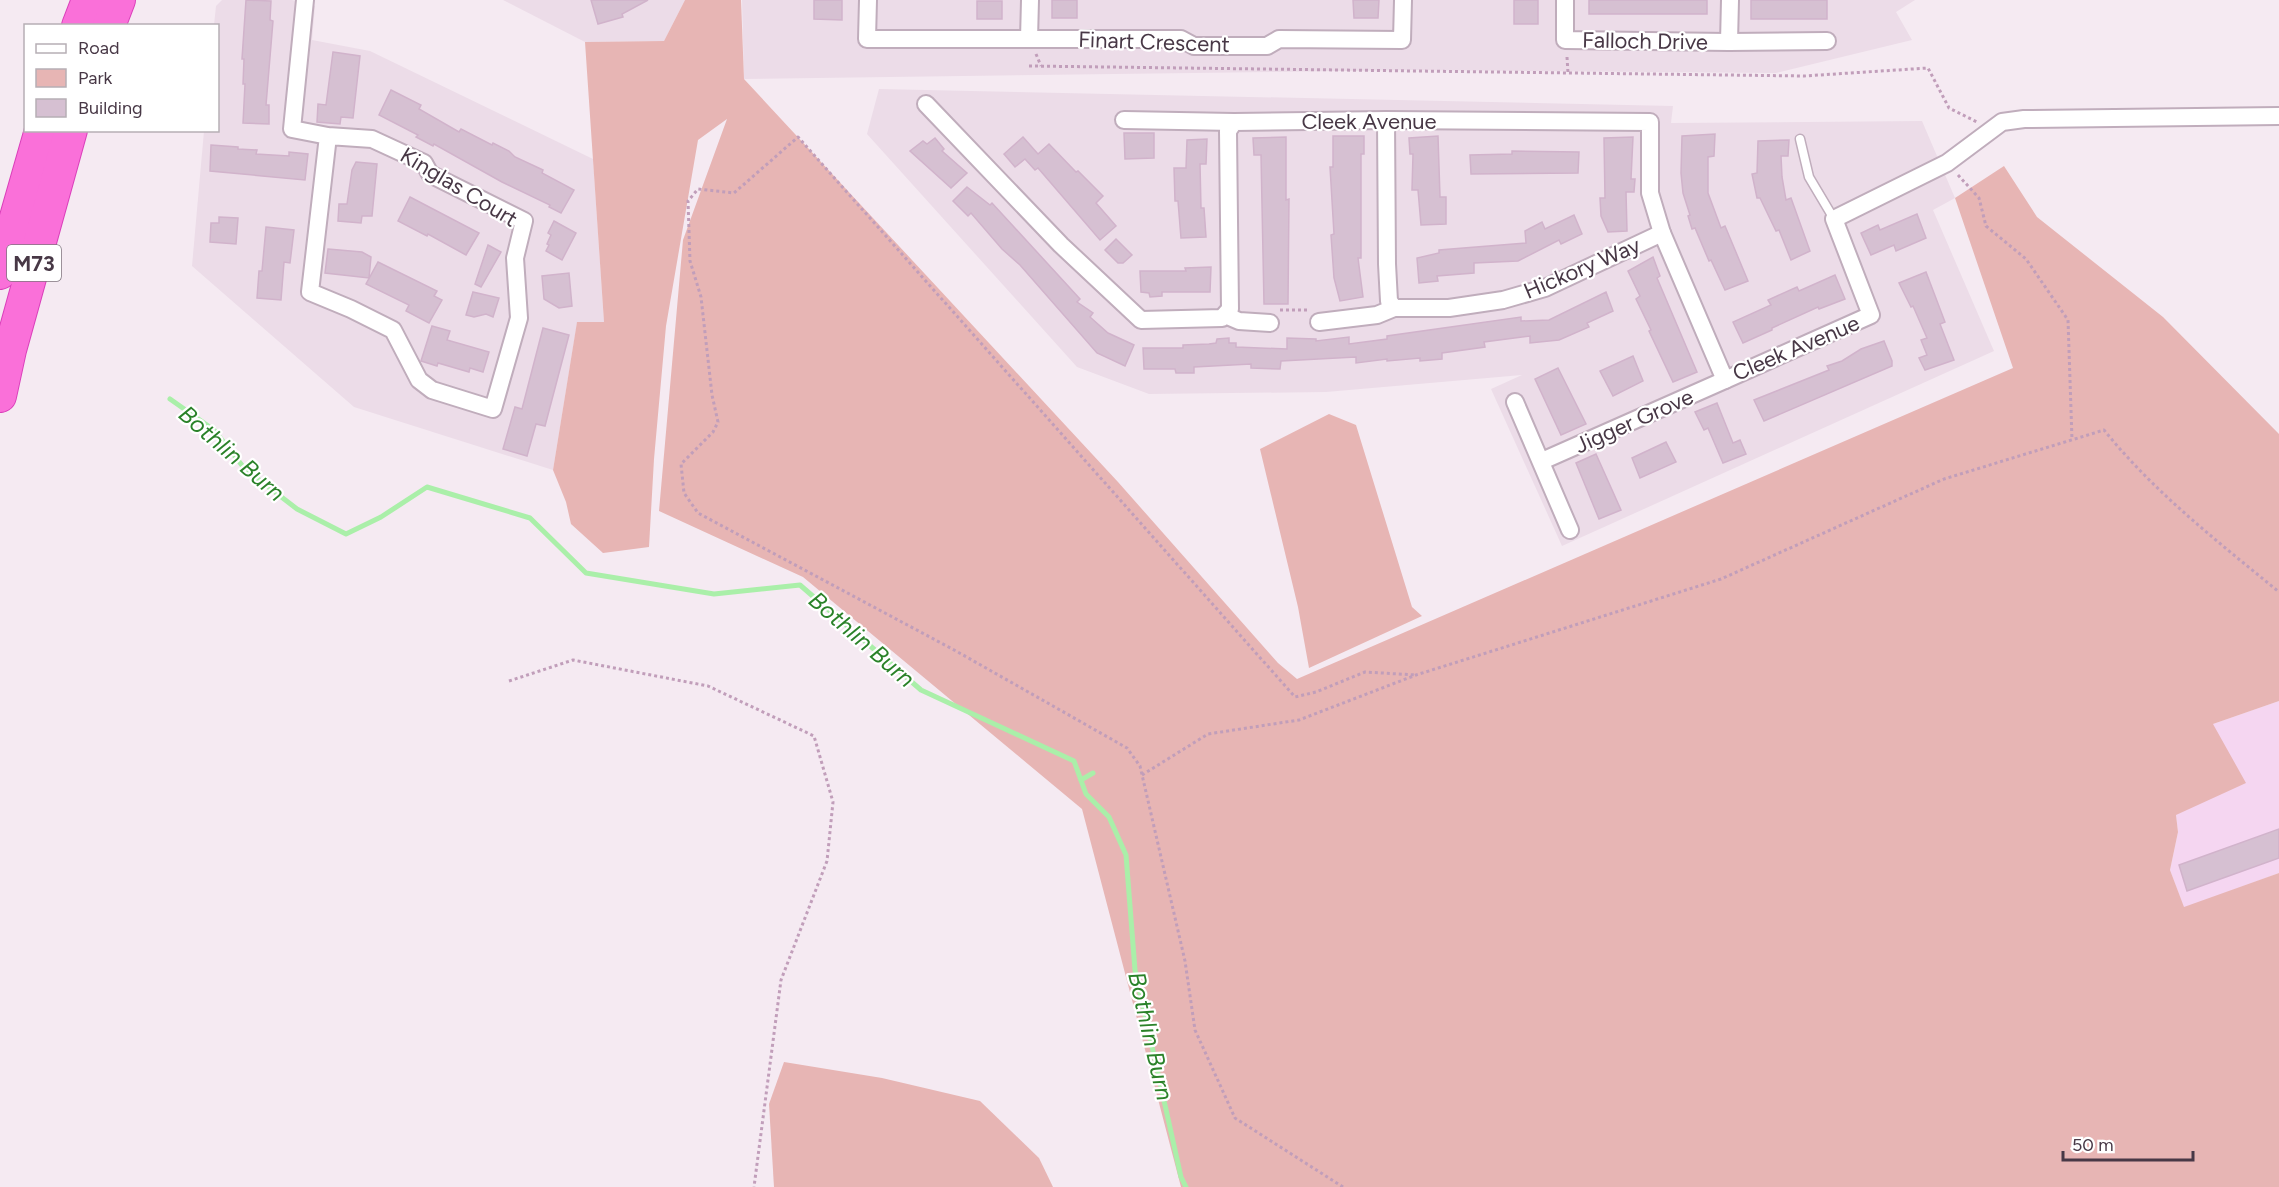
<svg xmlns="http://www.w3.org/2000/svg" width="2279" height="1187" font-family="Figtree,sans-serif">
<style>
.residential{fill:#ecdce8}
.commercial{fill:#f5d6f1}
.green{fill:#e7b5b4}
.lines{fill:none;stroke-linecap:round;stroke-linejoin:round}
.stream{stroke:#aaefa9;stroke-width:5}
.building{fill:#d6c0d2;stroke:#d1b3cb;stroke-width:1.5}
.service-casing{stroke:#c0adbc;stroke-width:11}
.minor-casing{stroke:#c0adbc;stroke-width:20}
.motorway-casing{stroke:#da3fba;stroke-width:34}
.path{stroke:#c19eba;stroke-width:3;stroke-dasharray:3 3;stroke-linecap:butt}
.service{stroke:#fff;stroke-width:8}
.minor{stroke:#fff;stroke-width:16}
.motorway{stroke:#fa70d9;stroke-width:32}
.labels{text-anchor:middle;dominant-baseline:central;stroke-width:4.5;stroke-linejoin:round;paint-order:stroke}
.shield{fill:#fff;stroke:#7f747e;stroke-width:1.5}
.shield-label{font-size:21px;font-weight:bold;fill:#483846}
.street-label{font-size:22px;fill:#483846;stroke:#fff}
.water-label{font-size:24px;font-style:italic;fill:#2a8229;stroke:#fff}
</style>
<rect width="100%" height="100%" fill="#f5eaf2"/>
<g class="residential">
<polygon points="222,0 292,0 315,6 312,40 370,51 593,159 604,322 577,323 553,470 354,407 192,266 204,131 218,130 218,26 214,25 216,6"/>
<polygon points="503,0 685,0 664,41 585,42"/>
<polygon points="742,0 1915,0 1896,12 1912,40 1776,73 1411,70 744,79"/>
<polygon points="879,89 1673,106 1671,123 1922,121 1955,198 1933,210 1994,351 1562,546 1491,389 1522,375 1326,392 1149,394 1077,367 867,134"/>
</g>
<polygon class="commercial" points="2279,701 2279,873 2184,908 2170,870 2178,832 2176,815 2213,724"/>
<g class="green">
<polygon points="685,0 741,0 744,79 1118,482 1278,663 1297,679 2013,368 1955,198 2004,166 2037,217 2163,317 2279,434 2279,701 2213,724 2246,783 2176,815 2178,832 2170,870 2184,907 2279,873 2279,1187 1181,1187 1082,809 803,577 659,511 683,240 727,119 698,140 666,326 654,459 649,547 603,553 571,524 566,502 553,470 577,322 604,322 585,42 664,41"/>
<polygon points="1329,414 1356,425 1412,607 1422,616 1309,668 1298,607 1260,449"/>
<polygon points="784,1062 882,1078 980,1101 1039,1158 1053,1187 774,1187 769,1104"/>
</g>
<g class="lines">
<g class="stream">
<polyline points="170,399 214,430 245,469 297,509 346,534 381,517 427,487 530,518 586,573 714,594 800,585 921,690 1074,761 1086,794 1109,817 1126,855 1135,970 1181,1177 1186,1187"/>
<polyline points="1081,780 1093,773"/>
</g>
</g>
<g class="building">
<polygon points="246,0 271,1 270,20 273,21 266,105 269,105 269,124 243,123 245,84 243,84 244,59 242,59"/>
<polygon points="591,0 648,0 622,14 623,17 598,24"/>
<polygon points="814,0 842,0 842,20 814,19"/>
<rect x="1052" y="0" width="25" height="18"/>
<polygon points="1353,0 1379,0 1378,18 1354,18"/>
<rect x="1514" y="0" width="24" height="24"/>
<rect x="1589" y="0" width="118" height="14"/>
<rect x="1751" y="0" width="76" height="19"/>
<rect x="977" y="1" width="25" height="18"/>
<polygon points="333,52 360,56 353,118 341,117 340,124 317,122 318,104 326,105"/>
<polygon points="391,90 421,105 419,109 459,132 461,129 492,145 493,143 509,151 515,157 543,170 542,173 574,190 561,213 549,207 550,205 502,182 434,144 433,146 416,137 418,135 379,115"/>
<polygon points="1124,133 1154,133 1154,158 1125,159"/>
<polygon points="1715,134 1714,156 1708,157 1708,193 1721,228 1725,226 1748,281 1725,290 1711,260 1709,261 1695,228 1692,229 1688,216 1690,215 1683,193 1681,173 1682,136"/>
<polygon points="1333,136 1364,136 1364,154 1361,154 1361,258 1358,258 1363,297 1340,301 1334,278 1331,235 1334,234 1330,167 1333,167"/>
<polygon points="1438,136 1440,197 1446,197 1446,224 1421,225 1418,190 1412,190 1413,154 1410,154 1409,138"/>
<polygon points="1023,137 1038,154 1049,144 1076,172 1078,171 1103,196 1096,203 1116,226 1100,240 1038,168 1035,170 1025,159 1015,167 1004,154"/>
<polygon points="1286,137 1286,200 1289,199 1288,304 1264,304 1261,155 1254,155 1253,138"/>
<polygon points="1633,137 1631,179 1635,179 1634,192 1626,192 1627,231 1608,232 1601,216 1600,198 1605,198 1604,138"/>
<polygon points="935,138 944,149 942,151 967,173 951,188 910,151 923,141 927,144"/>
<polygon points="1207,139 1206,164 1200,164 1201,208 1204,208 1206,237 1181,238 1178,201 1175,201 1174,168 1186,168 1187,140"/>
<polygon points="1789,140 1788,156 1781,156 1782,177 1786,200 1791,198 1810,251 1791,260 1779,230 1776,231 1760,198 1757,198 1752,174 1757,173 1758,141"/>
<polygon points="211,145 238,147 238,149 257,150 256,154 289,156 289,152 308,154 305,180 210,171"/>
<polygon points="1512,151 1579,152 1578,173 1471,174 1470,155 1512,154"/>
<polygon points="356,162 377,164 372,216 362,216 361,223 338,221 339,204 347,204 352,170"/>
<polygon points="967,187 990,205 992,203 1080,299 1077,302 1093,313 1090,317 1108,333 1134,345 1125,366 1097,353 1020,265 1002,249 971,213 968,216 953,201"/>
<polygon points="410,197 479,233 466,255 428,234 427,236 398,221"/>
<polygon points="1917,214 1926,238 1896,251 1894,245 1871,255 1861,233 1878,225 1880,230"/>
<polygon points="1574,215 1582,234 1561,244 1559,240 1518,261 1474,263 1474,273 1437,276 1438,281 1419,283 1417,258 1439,253 1439,250 1526,243 1525,231 1542,222 1545,229"/>
<polygon points="219,217 238,218 236,244 210,242 211,223 219,223"/>
<polygon points="554,221 576,233 562,260 546,251 549,245 547,244 551,235 548,233"/>
<polygon points="266,227 294,230 290,263 284,262 281,300 257,298 259,271 262,271"/>
<polygon points="1116,239 1132,255 1123,263 1118,263 1105,250"/>
<polygon points="488,245 501,252 481,287 475,284"/>
<polygon points="328,249 362,252 371,257 369,278 325,273"/>
<polygon points="1653,257 1660,276 1657,278 1697,372 1673,382 1649,331 1651,330 1636,299 1640,296 1628,271"/>
<polygon points="378,262 437,291 434,296 442,300 429,323 406,311 409,305 366,284"/>
<polygon points="1211,267 1210,292 1162,292 1162,296 1150,297 1149,293 1141,292 1140,271 1186,271 1185,268"/>
<polygon points="1926,272 1945,322 1940,324 1954,360 1925,370 1919,358 1927,355 1921,340 1927,338 1913,306 1911,307 1899,283"/>
<polygon points="569,273 572,306 559,308 544,299 542,276"/>
<polygon points="1835,275 1845,299 1819,309 1818,307 1772,328 1772,330 1743,343 1733,322 1771,305 1768,300 1797,287 1799,291"/>
<polygon points="473,292 499,298 493,317 486,314 474,317 466,315"/>
<polygon points="1606,292 1613,311 1587,323 1589,327 1559,340 1530,343 1530,336 1484,342 1485,347 1442,353 1442,359 1420,361 1420,358 1387,361 1387,359 1356,363 1356,357 1281,361 1280,369 1251,368 1251,364 1194,367 1194,373 1176,373 1175,369 1144,369 1143,348 1183,348 1183,345 1209,344 1216,343 1217,339 1229,338 1229,343 1236,343 1236,347 1287,349 1287,338 1316,339 1316,341 1349,337 1349,344 1387,339 1387,336 1521,317 1521,321 1549,320"/>
<polygon points="432,326 450,331 447,340 489,352 483,372 470,368 469,372 438,363 437,366 421,361"/>
<polygon points="543,328 569,335 545,426 536,424 527,456 503,449 515,407 522,409"/>
<polygon points="1884,341 1892,361 1892,366 1764,421 1754,400 1829,370 1827,366 1842,361 1861,349"/>
<polygon points="1633,356 1643,381 1613,396 1600,371"/>
<polygon points="1558,368 1586,424 1561,435 1535,379"/>
<polygon points="1717,403 1733,443 1740,440 1746,454 1723,463 1708,428 1704,430 1695,412"/>
<polygon points="1666,442 1676,462 1640,478 1632,458"/>
<polygon points="1596,454 1621,510 1599,519 1576,463"/>
<polygon points="2279,829 2279,858 2187,891 2179,865"/>
</g>
<g class="lines">
<defs>
<polyline id="service" points="1800,139 1809,177 1834,219"/>
<g id="minor">
<polyline points="305,0 292,129 328,136 372,139 424,163 430,174 524,221 515,258 519,318 493,409 432,390 419,380 393,330 351,309 310,292 328,136"/>
<polyline points="868,0 867,39 1181,39 1194,46 1267,46 1279,39 1402,40 1403,0"/>
<polyline points="1565,0 1565,40 1729,42 1827,41"/>
<polyline points="1029,39 1030,0"/>
<polyline points="1729,42 1730,0"/>
<polyline points="926,104 1061,245 1141,320 1222,318 1230,309 1228,131 1234,122 1386,120 1650,122 1650,193 1662,233 1725,380 1871,315 1834,219 1947,163 2002,122 2024,119 2279,116"/>
<polyline points="1124,120 1234,122"/>
<polyline points="1386,120 1387,264 1389,301 1394,308 1449,308 1503,300 1545,288 1662,233"/>
<polyline points="1225,315 1239,321 1270,323"/>
<polyline points="1319,322 1377,315 1394,308"/>
<polyline points="1515,402 1570,530"/>
<polyline points="1542,461 1725,380"/>
</g>
<g id="motorway">
<polyline points="78,26 88,0"/>
<polyline points="109,26 119,0"/>
<polyline points="0,273 41,130"/>
<polyline points="0,396 10,350 71,130"/>
</g>
</defs>
<use href="#service" class="service-casing"/>
<use href="#minor" class="minor-casing"/>
<use href="#motorway" class="motorway-casing"/>
<g class="path">
<polyline points="1036,54 1041,66"/>
<polyline points="1567,57 1568,73"/>
<polyline points="1029,66 1804,76 1928,68 1949,108 1977,122"/>
<polyline points="1958,175 1979,198 1986,226 2026,259 2068,320 2072,440"/>
<polyline points="1280,310 1307,310"/>
<polyline points="509,681 573,660 708,686 814,736 833,802 827,861 781,980 754,1187"/>
<path d="M1142,775L1208,734L1299,720L1416,675L1721,579L1944,479L2104,430C2155,493 2217,541 2279,592"/>
<polyline points="1343,1187 1235,1118 1195,1030 1185,961 1140,766 1127,748 956,651 698,513 684,493 681,464 713,432 718,422 712,395 701,297 690,261 688,201 698,189 734,193 798,137 1295,697 1316,692 1365,672 1416,675"/>
</g>
<use href="#service" class="service"/>
<use href="#minor" class="minor"/>
<use href="#motorway" class="motorway"/>
</g>
<g class="labels">
<rect class="shield" x="7" y="245" width="54" height="36" rx="4.5"/>
<g class="shield-label">
<text x="34" y="263">M73</text>
</g>
<g class="street-label">
<text transform="translate(1645 41) rotate(1)">Falloch Drive</text>
<text transform="translate(1154 42) rotate(2)">Finart Crescent</text>
<text x="1369" y="121">Cleek Avenue</text>
<text transform="translate(459 187) rotate(31)">Kinglas Court</text>
<text transform="translate(1582 268) rotate(-23)">Hickory Way</text>
<text transform="translate(1796 348) rotate(-23)">Cleek Avenue</text>
<text transform="translate(1634 421) rotate(-24)">Jigger Grove</text>
</g>
<g class="water-label">
<text transform="translate(232 453) rotate(41)">Bothlin Burn</text>
<text transform="translate(862 639) rotate(41)">Bothlin Burn</text>
<text transform="translate(1151 1036) rotate(77)">Bothlin Burn</text>
</g>
</g>
<rect x="24" y="24" width="195" height="108" fill="#ffffff" stroke="#b6afb5" stroke-width="1.5"/>
<rect x="36" y="44" width="30" height="9" fill="#ffffff" stroke="#b6afb5" stroke-width="1.5"/>
<text x="78" y="54" font-size="18" fill="#483846">Road</text>
<rect x="36" y="69" width="30" height="18" fill="#e7b5b4" stroke="#b6afb5" stroke-width="1.5"/>
<text x="78" y="84" font-size="18" fill="#483846">Park</text>
<rect x="36" y="99" width="30" height="18" fill="#d6c0d2" stroke="#b6afb5" stroke-width="1.5"/>
<text x="78" y="114" font-size="18" fill="#483846">Building</text>
<path d="M2063 1151v9h130v-9" fill="none" stroke="#483846" stroke-width="3"/>
<text x="2072" y="1151" font-size="18" fill="#483846" stroke="#ffffff" stroke-width="4.5" paint-order="stroke">50 m</text>
</svg>
